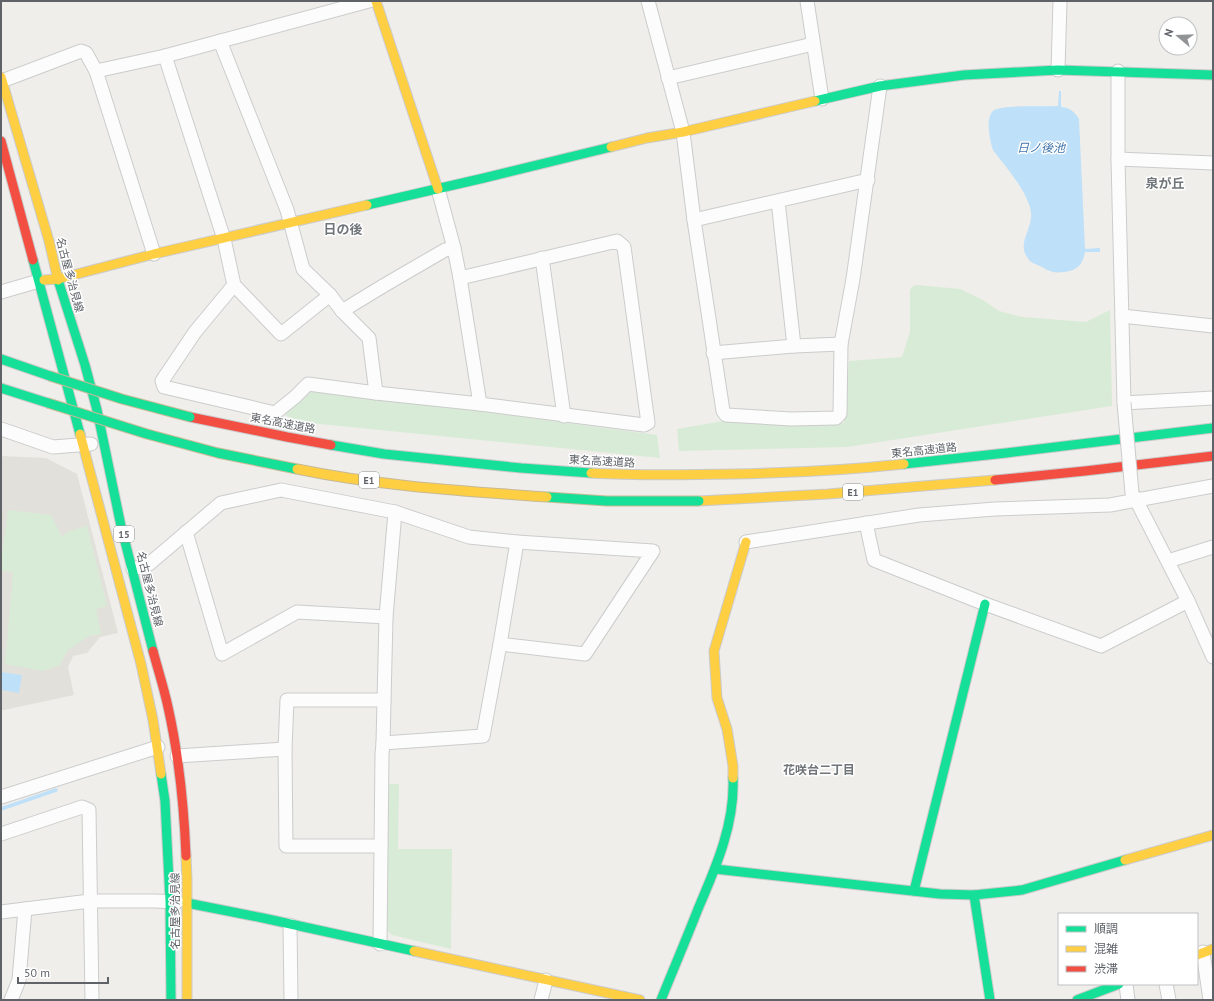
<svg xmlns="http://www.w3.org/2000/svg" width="1214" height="1001" font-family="'PT Sans','Noto Sans JP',sans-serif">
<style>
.education{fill:#e2e0da}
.green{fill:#d8ebd6}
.water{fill:#bfe0f9}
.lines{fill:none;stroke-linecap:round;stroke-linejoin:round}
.stream{stroke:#bfe0f9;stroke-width:3.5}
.street-casing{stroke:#cbcccc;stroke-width:15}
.fast-casing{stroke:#cacacb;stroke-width:11}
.slow-casing{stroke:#cacacb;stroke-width:11}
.jam-casing{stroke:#cacacb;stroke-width:11}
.street{stroke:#fdfcfc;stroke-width:13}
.fast{stroke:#16e098;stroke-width:9}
.slow{stroke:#ffcf43;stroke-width:9}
.jam{stroke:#f24e42;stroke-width:9}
.street-bridge-casing{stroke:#cbcccc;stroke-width:15;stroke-linecap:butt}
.fast-bridge-casing{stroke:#c8b996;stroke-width:11;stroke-linecap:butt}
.slow-bridge-casing{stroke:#c8b996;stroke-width:11;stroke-linecap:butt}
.street-bridge{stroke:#fdfcfc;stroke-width:13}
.fast-bridge{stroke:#16e098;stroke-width:9}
.slow-bridge{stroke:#ffcf43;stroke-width:9}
.labels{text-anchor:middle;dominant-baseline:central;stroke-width:3;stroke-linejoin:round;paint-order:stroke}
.shield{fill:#fff;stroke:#8f9295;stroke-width:1}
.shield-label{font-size:10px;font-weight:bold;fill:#5f6368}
.street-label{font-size:11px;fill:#5f6368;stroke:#fff}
.water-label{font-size:12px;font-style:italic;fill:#4174aa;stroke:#fff}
.neighbourhood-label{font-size:12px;font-weight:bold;fill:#70757a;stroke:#fff}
.quarter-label{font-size:13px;font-weight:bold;fill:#70757a;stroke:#fff}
</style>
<rect width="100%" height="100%" fill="#efeeea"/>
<polygon class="education" points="1,456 46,458 77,474 118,633 100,637 87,653 73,656 68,667 74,695 4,710 1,710"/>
<g class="green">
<polygon points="917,285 960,289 983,300 999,311 1022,317 1086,322 1110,310 1112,406 847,447 679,451 677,429 723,421 844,423 849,361 902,357 910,332 910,290 913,286"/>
<polygon points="314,389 657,435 660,458 300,422 285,415 305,393"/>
<polygon points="8,510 51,515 62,537 67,532 87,526 107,606 96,609 101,634 89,636 67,651 60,665 43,671 5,664 13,572 1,571 1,562"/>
<polygon points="388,784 399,784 398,849 452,849 451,949 392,935 387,930"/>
</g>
<g class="water">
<path d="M1059,91H1061V107C1069,107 1075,112 1079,119L1085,249L1100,248V252H1085C1083,264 1078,270 1065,272C1061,272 1057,273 1053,272C1049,271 1045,269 1042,267C1036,264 1030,263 1027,257C1017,243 1033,228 1031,213C1029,193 1005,166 993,150C990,141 985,118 993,111C1000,104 1046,107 1058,106Z"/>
<polygon points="1,672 22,675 19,693 1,690"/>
</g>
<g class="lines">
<polyline class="stream" points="1,809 56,790"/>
<defs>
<g id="street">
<polyline points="648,1 683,132 694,220 723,411 726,415 791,419 836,418 840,414 841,344 853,279 880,86"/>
<polyline points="807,1 822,99"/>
<polyline points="220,41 287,210 303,269 330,295 342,311 369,338 376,393"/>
<polyline points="165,56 224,239 234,285 281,334 330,295"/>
<polyline points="1058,70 1060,1"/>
<polyline points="96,71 165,56 369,1"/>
<polyline points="1118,71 1118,159 1124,403 1213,398"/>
<polyline points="668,78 813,44"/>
<polyline points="2,81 81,51 86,53 96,71 154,254"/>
<polyline points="1118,159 1213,163"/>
<polyline points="438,189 454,248 460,278 480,404"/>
<polyline points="778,201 794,346"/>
<polyline points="694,220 868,180"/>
<polyline points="542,258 564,416"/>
<polyline points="234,285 195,332 162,381 164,387 275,413 295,397 308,384 376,393 480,404 644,425 648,423 624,247 617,241 460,278"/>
<polyline points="1,292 39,281"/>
<polyline points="342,311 383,286 445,250 454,248"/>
<polyline points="1122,316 1213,326"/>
<polyline points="713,353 794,346 841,344"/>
<polyline points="1,429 53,447 91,444"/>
<polyline points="1133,494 1188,601 1213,657"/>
<polyline points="866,523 874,560 985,604 1101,646 1188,601"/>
<polyline points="186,532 222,654 297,612 386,617"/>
<polyline points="746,542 919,515 995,509 1110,505 1213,486"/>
<polyline points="1168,561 1213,547"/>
<polyline points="133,569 149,564 221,503 281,490 395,512 469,537 517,542 653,551 585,654 500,644"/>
<polyline points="383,743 483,736 500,644 517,542"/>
<polyline points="177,756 285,749"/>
<polyline points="1,797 158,747"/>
<polyline points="1,834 82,807 89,810 92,1000"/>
<polyline points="381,846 286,846 285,749 287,700 384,700"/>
<polyline points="1,912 90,901 155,901 177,902"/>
<polyline points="290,925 291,1000"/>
<polyline points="380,944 382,754 383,743 386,617 395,512"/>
<polyline points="1203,952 1210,1000"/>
<polyline points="1126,984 1128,1000"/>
<polyline points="1166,984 1169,1000"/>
<polyline points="11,1000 19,980 25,909"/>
<polyline points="541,1000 546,980"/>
</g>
<g id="fast">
<polyline points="815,101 880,86 964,75 1058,70 1213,75"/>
<polyline points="367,205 484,178 611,147"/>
<polyline points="33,260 80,434"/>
<polyline points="58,280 85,365 97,410 121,526 153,651"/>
<polyline points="1,359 50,376"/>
<polyline points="1,388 48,403"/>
<polyline points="331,445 384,454 521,468 591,473"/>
<polyline points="904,464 1006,453 1213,428"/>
<polyline points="161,774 165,801 170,901 171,1000"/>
<polyline points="715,869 940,894 974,895 1022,890 1125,860"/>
<polyline points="914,891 985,604"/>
<polyline points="974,895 990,1000"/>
<polyline points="187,903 263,918 414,951"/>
<path d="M661,1000C673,970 686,940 698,909C716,867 735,824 733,778"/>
<polyline points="1077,1000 1119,984"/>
</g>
<g id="slow">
<polyline points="376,1 438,189"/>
<polyline points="1,77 49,241 58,280"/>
<polyline points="611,147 647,138 683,132 815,101"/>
<polyline points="44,280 58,279 154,254 367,205"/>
<polyline points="80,434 141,664 153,720 161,774"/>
<path d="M591,473C639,476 687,475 734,474C791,473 848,470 904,464"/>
<polyline points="699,501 828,494 995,480"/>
<polyline points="733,778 733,766 727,729 717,698 714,651 746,542"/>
<polyline points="186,856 187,879 187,1000"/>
<polyline points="1125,860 1213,835"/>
<polyline points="414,951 640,1000"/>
<polyline points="1197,955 1213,949"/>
</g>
<g id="jam">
<polyline points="1,141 33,260"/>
<polyline points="190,417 287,437 331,445"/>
<polyline points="995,480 1085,471 1213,456"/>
<path d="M153,651C158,670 164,688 168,707C179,756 184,806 186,856"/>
</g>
</defs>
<use href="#street" class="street-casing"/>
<use href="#fast" class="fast-casing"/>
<use href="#slow" class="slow-casing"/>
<use href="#jam" class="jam-casing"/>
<use href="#street" class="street"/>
<use href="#fast" class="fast"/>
<use href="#slow" class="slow"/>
<use href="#jam" class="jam"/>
<defs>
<polyline id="street-bridge" points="1124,403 1132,493"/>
<g id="fast-bridge">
<polyline points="50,376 122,399 190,417"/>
<polyline points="48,403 147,434 218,453 297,469"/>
<polyline points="547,497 607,501 699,501"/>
</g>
<path id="slow-bridge" d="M297,469C379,486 463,491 547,497"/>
</defs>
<use href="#street-bridge" class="street-bridge-casing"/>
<use href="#fast-bridge" class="fast-bridge-casing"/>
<use href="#slow-bridge" class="slow-bridge-casing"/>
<use href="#street-bridge" class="street-bridge"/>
<use href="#fast-bridge" class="fast-bridge"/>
<use href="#slow-bridge" class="slow-bridge"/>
</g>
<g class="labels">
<g class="shield">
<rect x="359" y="472" width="20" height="16" rx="3"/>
<rect x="843" y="484" width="20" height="16" rx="3"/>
<rect x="114" y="526" width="20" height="16" rx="3"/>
</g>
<g class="shield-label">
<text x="369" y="480">E1</text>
<text x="853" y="492">E1</text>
<text x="124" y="534">15</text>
</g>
<g class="street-label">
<text transform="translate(70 275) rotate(75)">名古屋多治見線</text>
<text transform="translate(283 423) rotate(11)">東名高速道路</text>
<text transform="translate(924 450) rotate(-6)">東名高速道路</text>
<text transform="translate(602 461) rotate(3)">東名高速道路</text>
<text transform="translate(150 589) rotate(76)">名古屋多治見線</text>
<text transform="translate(175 911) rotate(-90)">名古屋多治見線</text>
</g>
<g class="water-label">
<text x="1041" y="147">日ノ後池</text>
</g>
<g class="neighbourhood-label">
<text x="819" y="769">花咲台二丁目</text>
</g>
<g class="quarter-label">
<text x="1165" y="183">泉が丘</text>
<text x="343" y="229">日の後</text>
</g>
</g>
<rect width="1214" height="1001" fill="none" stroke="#5f6368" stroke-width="4"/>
<rect x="1058" y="913" width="140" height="72" fill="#ffffff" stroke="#bfc1c3"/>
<rect x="1066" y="926" width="20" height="6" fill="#16e098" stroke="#bfc1c3"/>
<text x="1094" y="933" font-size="12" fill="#5f6368">順調</text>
<rect x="1066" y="946" width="20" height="6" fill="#ffcf43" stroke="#bfc1c3"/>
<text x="1094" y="953" font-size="12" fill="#5f6368">混雑</text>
<rect x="1066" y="966" width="20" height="6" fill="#f24e42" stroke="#bfc1c3"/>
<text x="1094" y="973" font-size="12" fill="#5f6368">渋滞</text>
<g transform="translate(1178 36) rotate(289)"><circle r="19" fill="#ffffff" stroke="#bfc1c3"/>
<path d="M0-3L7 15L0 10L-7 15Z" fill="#919496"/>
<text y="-6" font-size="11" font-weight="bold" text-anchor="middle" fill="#5f6368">N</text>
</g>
<path d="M18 977v6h90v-6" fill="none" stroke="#5f6368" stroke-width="2"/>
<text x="24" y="977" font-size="12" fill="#5f6368" stroke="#ffffff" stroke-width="3" paint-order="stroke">50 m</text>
</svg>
